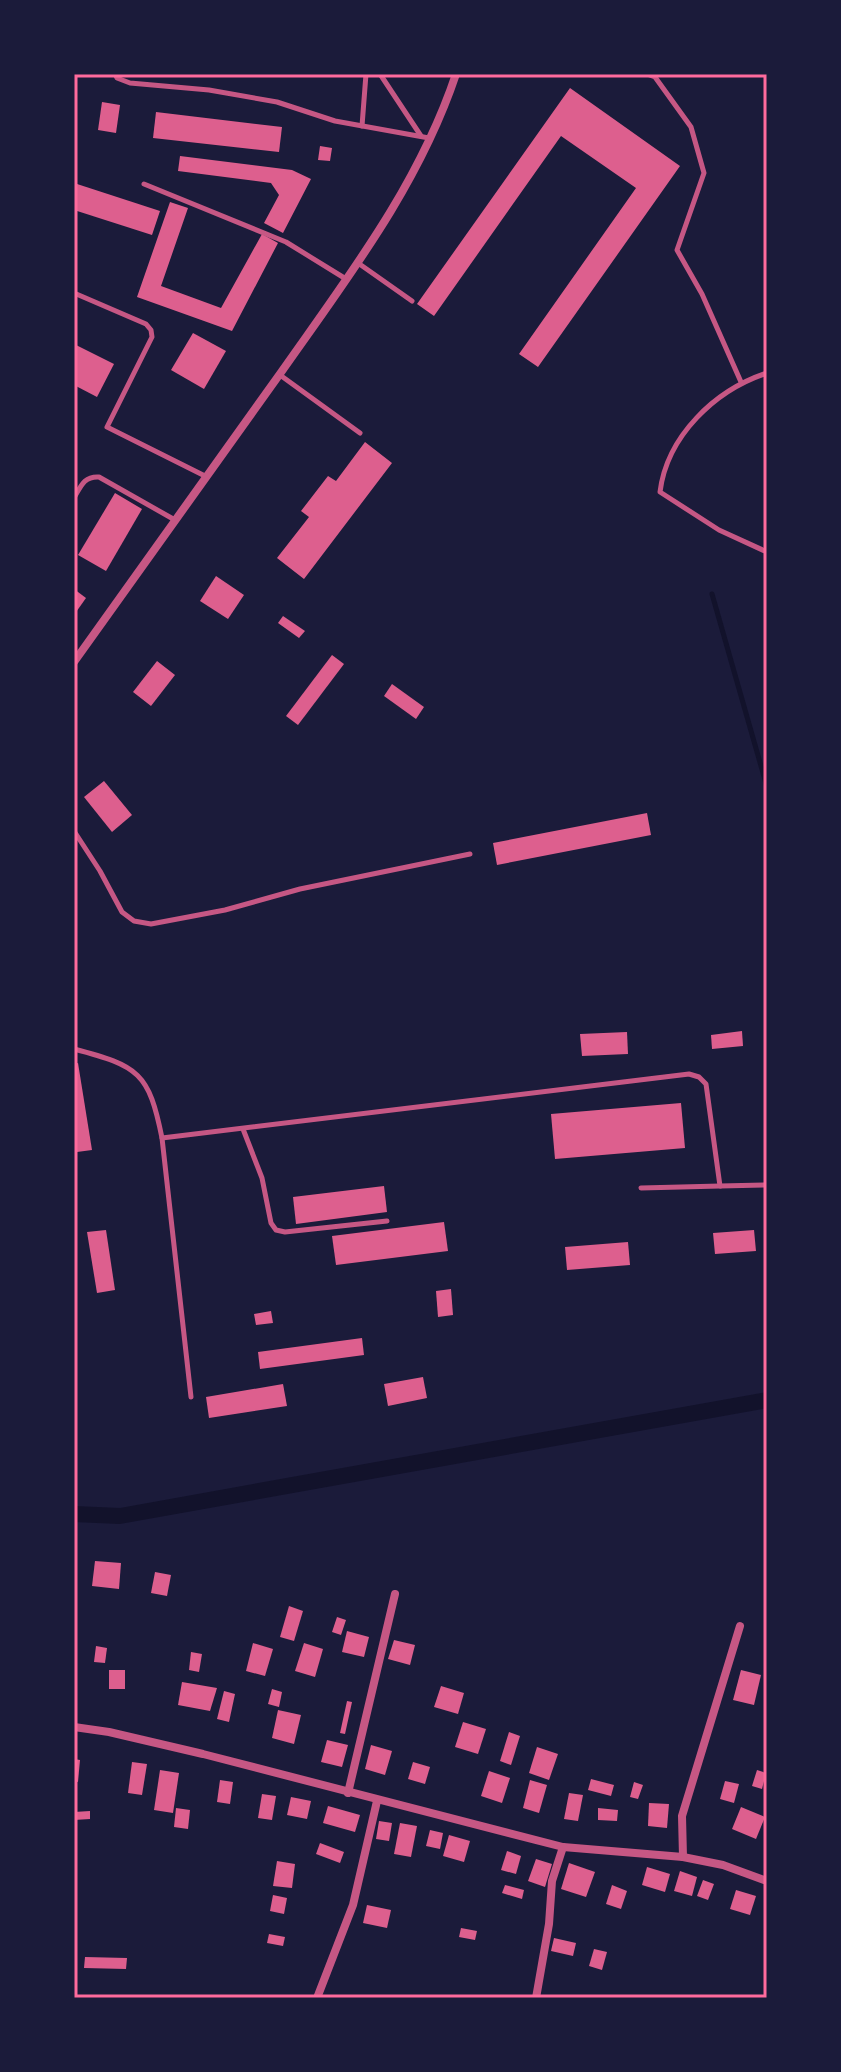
<svg xmlns="http://www.w3.org/2000/svg" width="841" height="2072" font-family="'Roboto Condensed',sans-serif">
<style>
.lines{fill:none;stroke-linecap:round;stroke-linejoin:round}
.stream{stroke:#12122b;stroke-width:5}
.canal{stroke:#12122b;stroke-width:16}
.building{fill:#dd5f8e}
.service{stroke:#c65784;stroke-width:5}
.minor{stroke:#c65784;stroke-width:8}
.neatline{fill:none;stroke:#ff6b9d;stroke-width:3}
</style>
<rect width="100%" height="100%" fill="#1b1b3a"/>
<g class="lines">
<polyline class="stream" points="712,594 767,787"/>
<polyline class="canal" points="74,1514 120,1516 767,1400"/>
</g>
<g class="building">
<polygon points="570,88 680,166 538,367 519,354 636,188 561,136 434,316 417,304"/>
<polygon points="102,102 120,105 116,133 98,130"/>
<polygon points="156,112 282,127 279,152 153,138"/>
<polygon points="320,146 332,148 330,161 318,160"/>
<polygon points="180,156 292,170 311,179 283,233 264,223 279,195 271,183 178,171"/>
<polygon points="74,183 160,211 152,235 74,210"/>
<polygon points="170,202 188,208 161,286 221,308 262,234 278,243 232,331 137,297"/>
<polygon points="193,333 226,351 204,389 171,370"/>
<polygon points="74,344 114,364 97,397 74,385"/>
<polygon points="365,442 392,463 304,579 277,558 309,517 301,511 328,476 336,481"/>
<polygon points="115,493 142,509 106,571 78,555"/>
<polygon points="216,576 244,595 228,619 200,601"/>
<polygon points="74,589 86,598 74,615"/>
<polygon points="283,616 305,631 299,638 278,623"/>
<polygon points="332,655 344,664 298,725 286,716"/>
<polygon points="157,661 175,675 151,706 133,692"/>
<polygon points="392,684 424,707 416,719 384,696"/>
<polygon points="104,781 132,815 112,832 84,797"/>
<polygon points="647,813 651,835 497,865 493,843"/>
<polygon points="742,1031 743,1046 712,1049 711,1035"/>
<polygon points="627,1032 628,1054 582,1056 580,1034"/>
<polygon points="78,1063 92,1150 77,1152 74,1135 74,1064"/>
<polygon points="681,1103 685,1148 555,1159 551,1114"/>
<polygon points="384,1186 387,1212 296,1224 293,1197"/>
<polygon points="444,1222 448,1251 336,1265 332,1236"/>
<polygon points="106,1230 115,1290 97,1293 87,1232"/>
<polygon points="754,1230 756,1251 715,1254 713,1233"/>
<polygon points="628,1242 630,1265 567,1270 565,1247"/>
<polygon points="451,1289 453,1315 438,1317 436,1291"/>
<polygon points="271,1311 273,1323 256,1325 254,1314"/>
<polygon points="362,1338 364,1355 260,1369 258,1352"/>
<polygon points="423,1377 427,1398 388,1406 384,1384"/>
<polygon points="283,1384 287,1406 209,1418 206,1397"/>
<polygon points="95,1561 121,1563 119,1589 92,1586"/>
<polygon points="155,1572 171,1575 167,1596 151,1593"/>
<polygon points="289,1606 303,1611 294,1641 280,1637"/>
<polygon points="337,1617 346,1620 341,1635 332,1632"/>
<polygon points="347,1631 369,1637 364,1657 342,1652"/>
<polygon points="394,1640 415,1645 410,1665 388,1659"/>
<polygon points="253,1643 273,1649 265,1676 246,1671"/>
<polygon points="304,1643 323,1649 315,1677 295,1671"/>
<polygon points="96,1646 107,1648 105,1663 94,1662"/>
<polygon points="191,1652 202,1654 199,1672 189,1670"/>
<rect x="109" y="1670" width="16" height="19"/>
<polygon points="741,1670 761,1675 754,1705 733,1700"/>
<polygon points="182,1682 217,1688 210,1711 178,1705"/>
<polygon points="441,1686 464,1693 458,1714 434,1707"/>
<polygon points="272,1689 282,1692 279,1707 268,1704"/>
<polygon points="224,1691 235,1694 229,1722 217,1719"/>
<polygon points="347,1701 352,1702 345,1734 340,1733"/>
<polygon points="278,1710 301,1715 294,1744 272,1738"/>
<polygon points="463,1722 486,1729 478,1754 455,1747"/>
<polygon points="509,1732 520,1736 511,1765 500,1761"/>
<polygon points="327,1740 348,1745 342,1767 321,1762"/>
<polygon points="371,1745 392,1751 385,1775 365,1769"/>
<polygon points="537,1747 558,1754 549,1780 529,1773"/>
<polygon points="74,1759 80,1760 78,1782 74,1781"/>
<polygon points="132,1762 147,1764 142,1795 128,1793"/>
<polygon points="413,1762 430,1767 425,1784 408,1779"/>
<polygon points="160,1770 179,1773 173,1813 154,1810"/>
<polygon points="757,1770 766,1773 762,1789 752,1786"/>
<polygon points="489,1771 510,1778 502,1803 481,1796"/>
<polygon points="591,1779 614,1785 611,1796 588,1790"/>
<polygon points="220,1780 233,1782 230,1804 217,1802"/>
<polygon points="530,1780 547,1785 539,1813 523,1808"/>
<polygon points="725,1781 739,1784 734,1803 720,1799"/>
<polygon points="634,1782 643,1785 638,1799 630,1797"/>
<polygon points="569,1793 583,1795 578,1821 564,1819"/>
<polygon points="262,1794 276,1796 272,1820 258,1818"/>
<polygon points="291,1797 311,1801 307,1819 287,1815"/>
<polygon points="649,1803 669,1804 667,1828 648,1826"/>
<polygon points="328,1806 360,1815 355,1832 323,1823"/>
<polygon points="741,1807 765,1817 756,1839 732,1829"/>
<polygon points="176,1808 190,1810 188,1829 174,1827"/>
<polygon points="598,1808 618,1810 617,1821 598,1820"/>
<polygon points="90,1811 90,1819 74,1820 74,1812"/>
<polygon points="379,1821 392,1823 389,1841 376,1839"/>
<polygon points="400,1823 417,1826 411,1857 394,1854"/>
<polygon points="430,1830 443,1833 440,1849 426,1846"/>
<polygon points="449,1835 470,1841 464,1862 443,1856"/>
<polygon points="320,1843 344,1852 340,1863 316,1854"/>
<polygon points="507,1851 521,1856 516,1874 501,1870"/>
<polygon points="536,1859 552,1864 545,1887 528,1881"/>
<polygon points="277,1861 295,1864 292,1888 273,1886"/>
<polygon points="569,1863 595,1872 586,1897 561,1889"/>
<polygon points="647,1867 670,1874 665,1892 642,1885"/>
<polygon points="680,1871 697,1877 692,1896 674,1891"/>
<polygon points="703,1880 714,1884 708,1900 697,1896"/>
<polygon points="505,1885 524,1890 522,1899 502,1893"/>
<polygon points="612,1885 627,1891 621,1909 606,1904"/>
<polygon points="736,1890 756,1896 750,1915 730,1909"/>
<polygon points="273,1895 287,1898 284,1914 270,1911"/>
<polygon points="367,1905 391,1910 387,1928 363,1923"/>
<polygon points="461,1928 477,1931 475,1940 459,1937"/>
<polygon points="269,1934 285,1937 283,1946 267,1943"/>
<polygon points="554,1938 576,1943 573,1956 551,1951"/>
<polygon points="594,1949 607,1952 602,1970 589,1966"/>
<polygon points="85,1957 127,1958 126,1969 84,1968"/>
</g>
<g class="lines">
<g class="service">
<polyline points="115,74 117,78 130,83 209,90 277,102 335,121 429,138"/>
<polyline points="380,74 421,136"/>
<polyline points="647,74 655,77 691,127 704,173 677,250 702,294 741,382"/>
<polyline points="362,126 366,74"/>
<polyline points="144,184 286,242 346,279"/>
<polyline points="358,263 412,301"/>
<polyline points="74,293 146,324 151,330 152,337 107,427 207,477"/>
<path d="M767,373C715,390 667,436 660,492L719,530L767,552"/>
<polyline points="280,375 360,433"/>
<path d="M74,498C81,486 84,476 99,477L175,520"/>
<polyline points="74,831 100,871 122,912 134,921 151,924 225,910 300,889 470,854"/>
<path d="M74,1049C139,1066 149,1073 162,1138L191,1397"/>
<polyline points="243,1129 262,1178 271,1223 276,1230 285,1232 387,1221"/>
<polyline points="162,1138 689,1074 699,1077 706,1084 720,1186 767,1185"/>
<polyline points="641,1188 720,1186"/>
</g>
<g class="minor">
<path d="M74,662C144,565 213,468 282,371C348,277 419,185 456,74"/>
<polyline points="74,1727 109,1732 203,1754 563,1847 683,1857 723,1865 767,1881"/>
<polyline points="348,1793 395,1594"/>
<polyline points="683,1857 682,1816 740,1626"/>
<polyline points="317,1998 353,1905 377,1801"/>
<polyline points="536,1998 549,1924 552,1881 563,1847"/>
</g>
</g>
<rect width="841" height="2072" fill="none" stroke="#1b1b3a" stroke-width="152"/>
<rect x="76" y="76" width="689" height="1920" class="neatline"/>
</svg>
